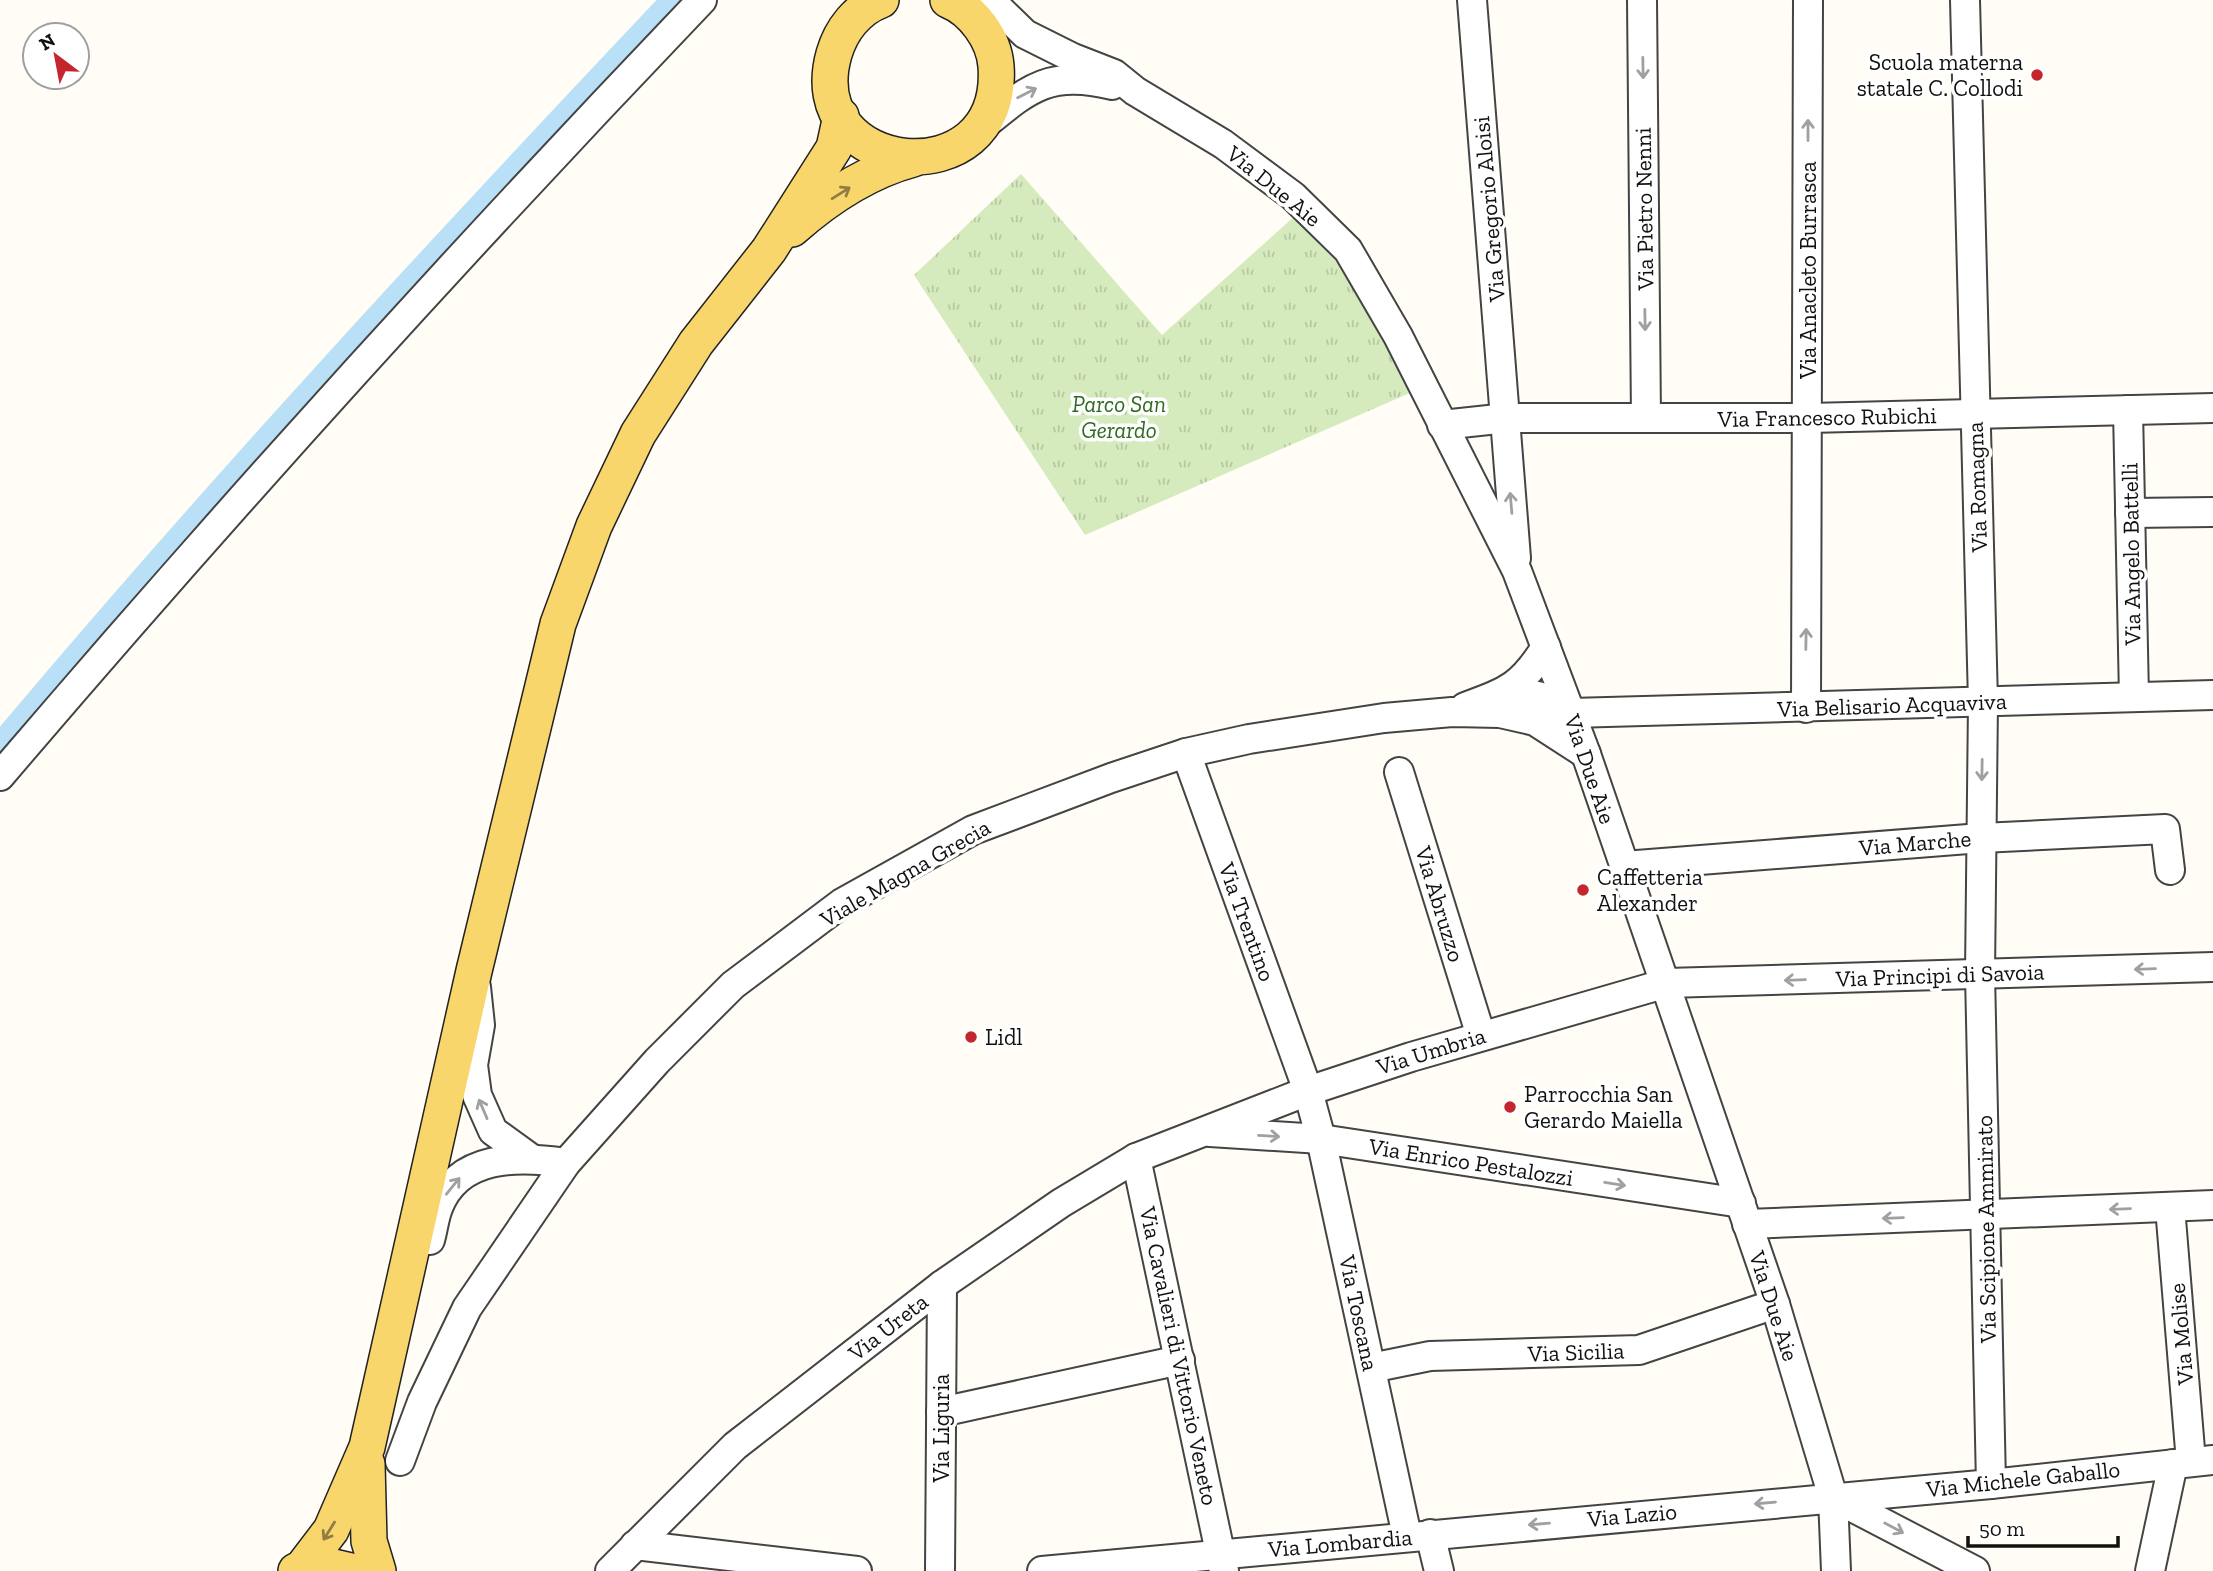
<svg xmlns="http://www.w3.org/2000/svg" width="2213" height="1571" font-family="'Zilla Slab',serif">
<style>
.grass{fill:url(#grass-tufts)}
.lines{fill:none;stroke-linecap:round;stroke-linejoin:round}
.canal{stroke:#b9e0f7;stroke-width:21}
.minor-casing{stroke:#444;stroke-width:32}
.major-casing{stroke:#222;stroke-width:38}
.minor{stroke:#fff;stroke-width:28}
.major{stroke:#f9d66b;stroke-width:35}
.oneway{stroke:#a0a0a0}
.oneway2{stroke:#917d42}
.poi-dot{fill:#c4262e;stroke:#fff;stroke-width:2.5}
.labels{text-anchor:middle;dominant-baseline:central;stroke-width:7;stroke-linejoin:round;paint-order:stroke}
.poi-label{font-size:23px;fill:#111;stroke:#fff;text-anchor:start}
.street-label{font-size:23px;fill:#111;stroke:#fff}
.park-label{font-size:23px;font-style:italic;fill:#2f6b1f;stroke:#fff}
</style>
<defs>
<pattern id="grass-tufts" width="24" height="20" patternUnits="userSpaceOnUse" patternTransform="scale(1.75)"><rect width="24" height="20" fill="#d5ebbd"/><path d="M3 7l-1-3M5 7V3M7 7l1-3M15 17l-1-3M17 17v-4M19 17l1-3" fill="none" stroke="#b6c8a1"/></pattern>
</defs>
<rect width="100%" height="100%" fill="#fffdf5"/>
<polygon class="grass" points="1021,174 1162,335 1296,215 1326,246 1348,278 1412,392 1085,535 914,275"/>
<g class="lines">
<path class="canal" d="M0,743C215,487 442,242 671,0"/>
<defs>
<g id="minor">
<polyline points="990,0 1025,34 1073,58 1114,74 1135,91 1223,144 1293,196 1348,250 1398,336 1517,571 1586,754 1775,1304 1833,1497 1836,1571"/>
<polyline points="1472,0 1516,558"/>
<polyline points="1642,0 1646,418"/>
<polyline points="1965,0 1983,702 1980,974 1991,1484"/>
<path d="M979,129C1027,90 1047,69 1112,85"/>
<polyline points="2128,410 2134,697"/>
<polyline points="1442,425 1507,418 1809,418 2213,408"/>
<polyline points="2130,513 2213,512"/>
<polyline points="1508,691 1538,696 1571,713"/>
<path d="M1465,707C1508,691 1521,687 1546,647"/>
<polyline points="1806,708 1808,0"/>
<polyline points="1555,717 1571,713 2213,695"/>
<polyline points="1186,753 1308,1091 1321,1139 1407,1536"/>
<polyline points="1399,772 1481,1036"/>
<path d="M0,776C227,510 460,253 702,0"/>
<polyline points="1624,866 1981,838 2165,829 2170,870"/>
<polyline points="476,987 480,1025 473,1065 477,1095 493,1131 529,1157"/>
<polyline points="1210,1132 1321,1139 1741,1203"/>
<polyline points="1136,1158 1224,1571"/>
<polyline points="2170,1207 2191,1462"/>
<polyline points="1747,1224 2213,1205"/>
<path d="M430,1240C433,1230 434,1218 438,1208C458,1154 519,1156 566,1163"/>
<polyline points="1371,1368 1430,1356 1639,1350 1775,1304"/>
<polyline points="941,1412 1180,1360"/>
<polyline points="400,1461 422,1402 467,1308 566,1163 657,1061 733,985 842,903 973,830 1111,778 1186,753 1249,739 1384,718 1452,712 1500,713 1535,721 1586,754"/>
<polyline points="1833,1497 1975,1571"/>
<polyline points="1430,1534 1439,1571"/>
<polyline points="635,1545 857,1571"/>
<polyline points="610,1571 735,1446 942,1285 1061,1203 1136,1158 1308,1091 1411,1057 1667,983 2213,967"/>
<polyline points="940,1571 942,1285"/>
<polyline points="1042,1571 1991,1484 2213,1460"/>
<polyline points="2150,1571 2173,1464"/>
</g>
<g id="major">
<path d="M881,0C857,9 841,30 834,54C799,177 1006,200 996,66C994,39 973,10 948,0"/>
<path d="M792,229C827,198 868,171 913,159"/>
<polyline points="367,1464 369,1541 378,1571"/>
<polyline points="302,1568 331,1530 367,1447 474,971 558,624 594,526 638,434 696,343 769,250 834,148 841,116"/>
<polyline points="296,1571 325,1565 351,1571"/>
</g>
</defs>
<use href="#minor" class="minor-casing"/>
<use href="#major" class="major-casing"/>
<use href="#minor" class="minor"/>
<use href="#major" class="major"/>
</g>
<defs><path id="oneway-shaft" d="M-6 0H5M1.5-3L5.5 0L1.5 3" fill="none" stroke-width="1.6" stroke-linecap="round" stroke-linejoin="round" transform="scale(1.75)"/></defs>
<g class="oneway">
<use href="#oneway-shaft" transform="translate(1643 68) rotate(89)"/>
<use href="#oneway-shaft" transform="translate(1027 93) rotate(-27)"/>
<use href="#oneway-shaft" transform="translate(1808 130) rotate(-90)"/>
<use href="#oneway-shaft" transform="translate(1645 320) rotate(89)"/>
<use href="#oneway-shaft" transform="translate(1511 503) rotate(-95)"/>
<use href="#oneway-shaft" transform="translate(1806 639) rotate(-89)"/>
<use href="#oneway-shaft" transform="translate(1982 770) rotate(91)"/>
<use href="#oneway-shaft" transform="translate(2145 969) rotate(178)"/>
<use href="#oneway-shaft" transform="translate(1795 980) rotate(178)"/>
<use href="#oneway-shaft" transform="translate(483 1109) rotate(-113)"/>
<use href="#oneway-shaft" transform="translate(1269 1136) rotate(3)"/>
<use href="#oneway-shaft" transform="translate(1615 1184) rotate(9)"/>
<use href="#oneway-shaft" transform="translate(453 1186) rotate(-51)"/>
<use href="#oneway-shaft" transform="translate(2120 1209) rotate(178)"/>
<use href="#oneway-shaft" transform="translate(1893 1218) rotate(178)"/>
<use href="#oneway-shaft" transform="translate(1765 1503) rotate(175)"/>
<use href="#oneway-shaft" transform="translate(1539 1524) rotate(175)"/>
<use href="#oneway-shaft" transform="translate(1894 1528) rotate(28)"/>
</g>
<g class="oneway2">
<use href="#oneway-shaft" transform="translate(841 193) rotate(-32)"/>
<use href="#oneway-shaft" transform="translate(329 1531) rotate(122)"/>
</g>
<g class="poi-dot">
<circle cx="2037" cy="75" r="7"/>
<circle cx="1583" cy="890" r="7"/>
<circle cx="971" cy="1037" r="7"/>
<circle cx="1510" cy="1107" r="7"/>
</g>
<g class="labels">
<g class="poi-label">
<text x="2023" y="62" text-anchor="end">Scuola materna<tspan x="2023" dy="26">statale C. Collodi</tspan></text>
<text x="1597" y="877">Caffetteria<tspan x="1597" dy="26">Alexander</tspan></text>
<text x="985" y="1037">Lidl</text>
<text x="1524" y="1094">Parrocchia San<tspan x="1524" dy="26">Gerardo Maiella</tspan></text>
</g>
<g class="street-label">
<text transform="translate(1274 186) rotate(39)">Via Due Aie</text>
<text transform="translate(1489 209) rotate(-95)">Via Gregorio Aloisi</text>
<text transform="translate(1644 209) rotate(-91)">Via Pietro Nenni</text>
<text transform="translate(1808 270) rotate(-90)">Via Anacleto Burrasca</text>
<text transform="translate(1827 417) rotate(-1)">Via Francesco Rubichi</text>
<text transform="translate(1977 487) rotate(-92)">Via Romagna</text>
<text transform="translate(2131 554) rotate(-91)">Via Angelo Battelli</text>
<text transform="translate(1892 705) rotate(-2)">Via Belisario Acquaviva</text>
<text transform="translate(1590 769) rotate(71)">Via Due Aie</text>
<text transform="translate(1915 843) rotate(-5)">Via Marche</text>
<text transform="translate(905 873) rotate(-30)">Viale Magna Grecia</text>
<text transform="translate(1440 904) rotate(73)">Via Abruzzo</text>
<text transform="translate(1247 922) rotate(70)">Via Trentino</text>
<text transform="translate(1940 975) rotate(-2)">Via Principi di Savoia</text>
<text transform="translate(1431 1051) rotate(-17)">Via Umbria</text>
<text transform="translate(1471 1162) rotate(9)">Via Enrico Pestalozzi</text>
<text transform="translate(1986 1229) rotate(-91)">Via Scipione Ammirato</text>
<text transform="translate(1774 1306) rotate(72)">Via Due Aie</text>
<text transform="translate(1359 1313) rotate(78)">Via Toscana</text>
<text transform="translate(888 1327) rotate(-38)">Via Ureta</text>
<text transform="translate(2181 1334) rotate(-95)">Via Molise</text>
<text transform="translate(1576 1352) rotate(-2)">Via Sicilia</text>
<text transform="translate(1179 1356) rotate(78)">Via Cavalieri di Vittorio Veneto</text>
<text transform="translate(941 1428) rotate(-90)">Via Liguria</text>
<text transform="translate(2023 1479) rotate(-6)">Via Michele Gaballo</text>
<text transform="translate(1632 1515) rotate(-5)">Via Lazio</text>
<text transform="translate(1340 1543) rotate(-5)">Via Lombardia</text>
</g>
<g class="park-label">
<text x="1119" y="404">Parco San<tspan x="1119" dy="26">Gerardo</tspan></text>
</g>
</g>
<g transform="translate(56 56) rotate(328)"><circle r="33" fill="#ffffff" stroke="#a0a0a0" stroke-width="2"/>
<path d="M0-5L12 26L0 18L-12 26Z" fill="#c4262e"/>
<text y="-10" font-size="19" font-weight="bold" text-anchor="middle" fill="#111111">N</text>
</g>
<path d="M1968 1536v10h150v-10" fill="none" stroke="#111111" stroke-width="3.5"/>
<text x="1979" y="1536" font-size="21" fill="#111111" stroke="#ffffff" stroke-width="5" paint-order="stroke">50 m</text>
</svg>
